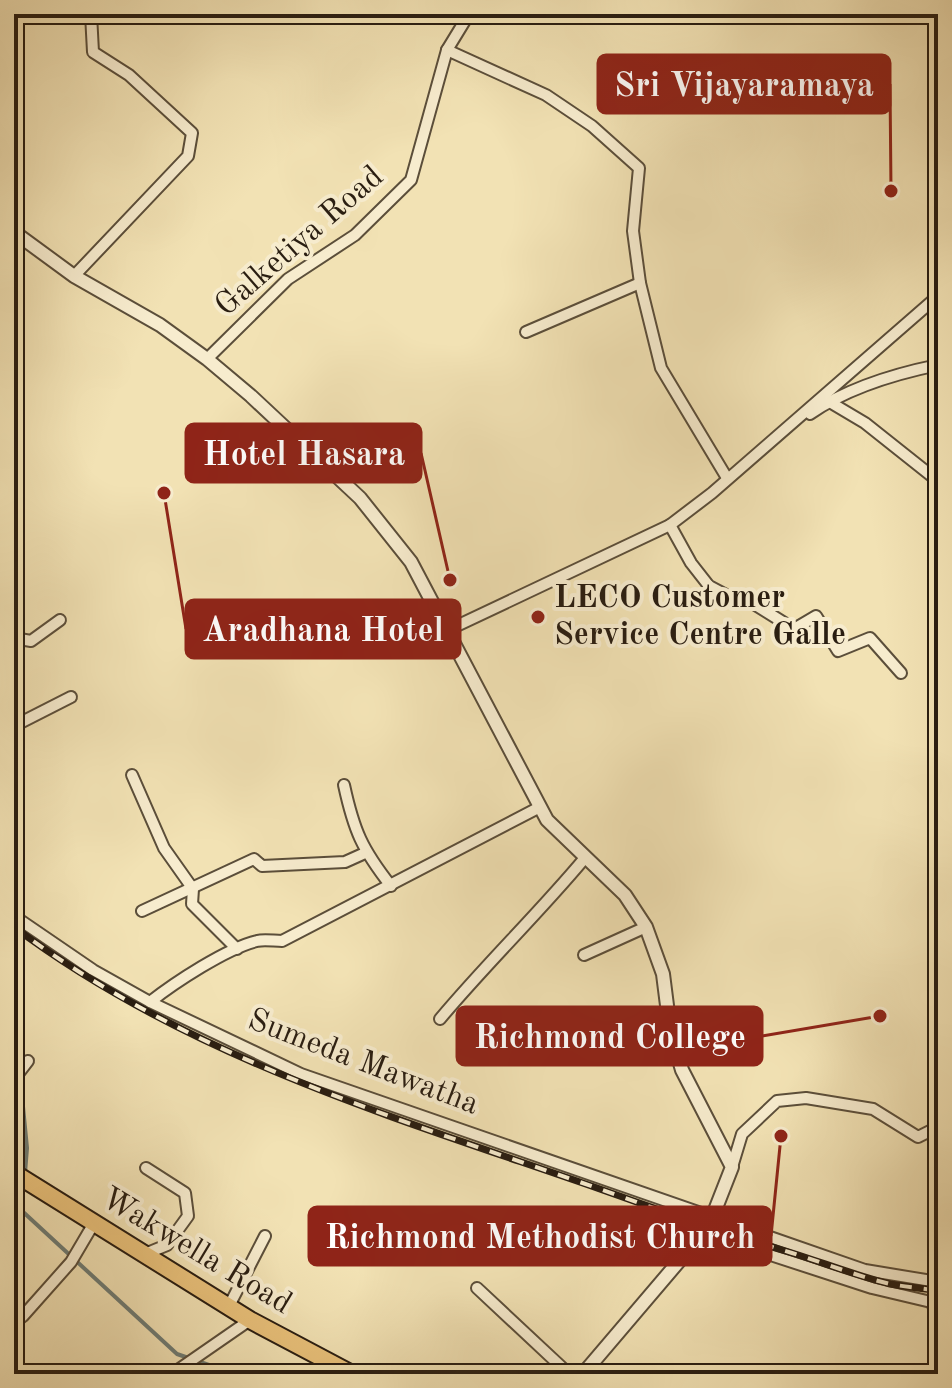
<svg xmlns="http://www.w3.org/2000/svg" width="952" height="1388" font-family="'Old Standard TT',serif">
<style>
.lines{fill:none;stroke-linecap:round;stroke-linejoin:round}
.stream{stroke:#6f7c74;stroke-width:4}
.minor-casing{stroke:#5b4e3a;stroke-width:14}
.tertiary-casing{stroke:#5b4e3a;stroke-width:16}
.primary-casing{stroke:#291d11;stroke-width:20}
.minor{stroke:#f7ecce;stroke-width:10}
.tertiary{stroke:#f7ecce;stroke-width:12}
.primary{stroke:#e9c17a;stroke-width:16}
.rail-casing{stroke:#291d11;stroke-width:7}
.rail{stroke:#f7ecce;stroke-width:4;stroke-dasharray:12;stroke-linecap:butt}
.poi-dot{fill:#8f2418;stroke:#f7ecce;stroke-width:3}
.labels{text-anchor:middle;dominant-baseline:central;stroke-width:8;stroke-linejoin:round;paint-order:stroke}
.street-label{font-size:32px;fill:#291d11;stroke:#f7ecce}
.poi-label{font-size:32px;font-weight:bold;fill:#291d11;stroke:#f7ecce;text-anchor:start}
.leader{fill:none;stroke:#8f2418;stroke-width:3}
.callout-dot{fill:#8f2418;stroke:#f7ecce;stroke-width:3}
.callout{fill:#8f2418;stroke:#8f2418;stroke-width:3}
.callout-label{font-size:34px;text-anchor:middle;font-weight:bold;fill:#fff}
</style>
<rect width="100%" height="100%" fill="#f2e2b4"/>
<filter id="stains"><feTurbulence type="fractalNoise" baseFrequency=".0025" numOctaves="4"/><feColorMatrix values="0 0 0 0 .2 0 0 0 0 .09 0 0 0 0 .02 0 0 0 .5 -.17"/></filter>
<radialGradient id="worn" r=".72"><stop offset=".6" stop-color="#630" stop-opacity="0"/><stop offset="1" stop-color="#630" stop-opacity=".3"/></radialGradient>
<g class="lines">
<g class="stream">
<polyline points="21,1086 27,1148 25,1173"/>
<polyline points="23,1186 21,1210 177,1354 235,1374"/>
</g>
<defs>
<g id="minor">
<polyline points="447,50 546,95 592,126 639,168 633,231 640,283 661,368 727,478"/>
<polyline points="74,276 188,156 192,133 129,75 93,52 91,14"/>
<polyline points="526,332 640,283"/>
<polyline points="207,359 288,279 355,235 411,180 447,50 469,14"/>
<polyline points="828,401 865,423 938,481"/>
<path d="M810,414C847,388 894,374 938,365"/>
<polyline points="670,525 691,563 709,586 726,595 754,604 794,629 816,616 838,651 870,638 901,673"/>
<polyline points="448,630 670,525 712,493 938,296"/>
<polyline points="14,638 31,641 60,620"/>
<polyline points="14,726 71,697"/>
<polyline points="132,775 164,848 193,889 192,904 237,949"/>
<path d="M344,785C354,831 362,849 391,886"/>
<polyline points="142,911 254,859 262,866 345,862 365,853"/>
<polyline points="14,916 93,970 150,1002 301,1074 865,1270 938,1282"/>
<polyline points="584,955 646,927"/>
<path d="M150,1002C174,983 227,948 257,941C264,939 274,941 282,941L540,807"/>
<path d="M440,1019C486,964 538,914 584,859"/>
<polyline points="14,1114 18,1074 28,1061"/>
<polyline points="732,1167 742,1134 777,1101 806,1098 873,1109 918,1137 938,1127"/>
<polyline points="703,1233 872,1288 931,1302 938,1315"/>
<polyline points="145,1254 167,1245 188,1216 185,1193 146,1168"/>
<polyline points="477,1288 569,1374"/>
<polyline points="229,1306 265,1236"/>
<polyline points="14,1323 23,1316 71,1262 94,1223"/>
<polyline points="172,1374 250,1320"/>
</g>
<polyline id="tertiary" points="14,232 74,276 160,325 207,359 251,396 360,498 411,562 547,820 625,895 646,927 663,974 670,1029 682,1070 732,1167 712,1218 703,1233 583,1374"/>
<polyline id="primary" points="14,1173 250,1320 352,1374"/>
</defs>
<use href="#minor" class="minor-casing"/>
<use href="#tertiary" class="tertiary-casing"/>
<use href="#primary" class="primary-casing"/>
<use href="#minor" class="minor"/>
<use href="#tertiary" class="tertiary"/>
<use href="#primary" class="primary"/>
<defs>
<path id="rail" d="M14,927C187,1057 396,1118 597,1188C661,1211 726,1233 792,1253C824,1263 857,1276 890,1284C906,1287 922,1288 938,1291"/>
</defs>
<use href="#rail" class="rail-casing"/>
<use href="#rail" class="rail"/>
</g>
<circle class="poi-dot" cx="538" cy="617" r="8"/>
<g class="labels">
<g class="street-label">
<text transform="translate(300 242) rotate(-41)">Galketiya Road</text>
<text transform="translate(363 1063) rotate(21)">Sumeda Mawatha</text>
<text transform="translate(196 1252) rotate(31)">Wakwella Road</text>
</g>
<g class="poi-label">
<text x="554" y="599">LECO Customer<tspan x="554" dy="37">Service Centre Galle</tspan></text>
</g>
</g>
<path class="leader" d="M891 191L890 84M450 580L421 453M164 493L186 629M880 1016L762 1036M781 1136L771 1236"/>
<g class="callout-dot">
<circle cx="891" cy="191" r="8"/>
<circle cx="450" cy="580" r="8"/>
<circle cx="164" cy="493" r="8"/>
<circle cx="880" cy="1016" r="8"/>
<circle cx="781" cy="1136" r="8"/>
</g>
<g class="callout">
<rect x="598" y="55" width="292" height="58" rx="8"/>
<rect x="186" y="424" width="235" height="58" rx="8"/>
<rect x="186" y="600" width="274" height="58" rx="8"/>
<rect x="457" y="1007" width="305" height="58" rx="8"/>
<rect x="309" y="1207" width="462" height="58" rx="8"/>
</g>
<g class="callout-label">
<text x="744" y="96">Sri Vijayaramaya</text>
<text x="304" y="465">Hotel Hasara</text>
<text x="323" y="641">Aradhana Hotel</text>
<text x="610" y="1048">Richmond College</text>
<text x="540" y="1248">Richmond Methodist Church</text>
</g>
<rect width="952" height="1388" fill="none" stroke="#f2e2b4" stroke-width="48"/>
<rect x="16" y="16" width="920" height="1356" fill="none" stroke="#291d11" stroke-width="4"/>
<rect x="24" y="24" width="904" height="1340" fill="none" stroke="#291d11" stroke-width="2"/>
<rect width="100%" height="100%" filter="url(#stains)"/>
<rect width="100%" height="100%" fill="url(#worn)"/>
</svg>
